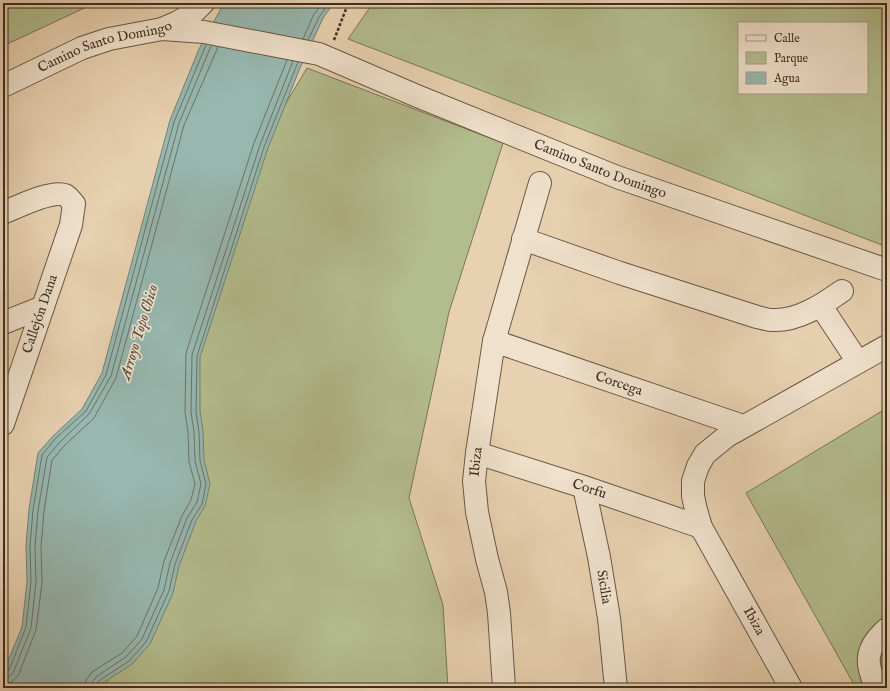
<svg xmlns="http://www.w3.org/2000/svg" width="890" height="691" font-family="'IM FELL English',serif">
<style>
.green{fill:#b3bc8d;stroke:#787657;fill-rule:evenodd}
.water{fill:#97b7af;stroke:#738176}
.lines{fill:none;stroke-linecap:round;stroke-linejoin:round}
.shore{stroke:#6a7368;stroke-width:1}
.minor-casing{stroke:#685845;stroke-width:24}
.path{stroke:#3d2f21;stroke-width:2.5;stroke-dasharray:3 2;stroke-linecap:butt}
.minor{stroke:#f0e1cc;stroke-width:22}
.labels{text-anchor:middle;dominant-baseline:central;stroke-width:3.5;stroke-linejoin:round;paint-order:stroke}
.street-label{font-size:14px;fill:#3d2f21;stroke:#f0e1cc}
.water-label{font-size:15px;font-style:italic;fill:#4f4a3d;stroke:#f0e1cc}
</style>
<rect width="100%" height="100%" fill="#e8d1b0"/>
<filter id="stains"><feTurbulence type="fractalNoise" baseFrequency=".005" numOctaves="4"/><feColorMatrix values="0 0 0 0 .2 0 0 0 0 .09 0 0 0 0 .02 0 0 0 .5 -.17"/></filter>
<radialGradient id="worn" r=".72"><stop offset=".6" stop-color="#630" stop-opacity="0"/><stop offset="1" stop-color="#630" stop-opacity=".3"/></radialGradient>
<g class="green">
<polygon points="3,3 95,3 3,46"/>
<path d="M373,3H887V247L348,39ZM739,23H867V93H739Z"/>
<polygon points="307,68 503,143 449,312 409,498 443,605 448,688 105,688 146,588 127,538 245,172"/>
<polygon points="887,408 887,688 856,688 746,493"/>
</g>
<polygon class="water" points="224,3 334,3 323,18 300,68 268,148 200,357 200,411 203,431 204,460 210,484 205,506 196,521 179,566 173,593 150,644 132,664 103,683 98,688 3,688 3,673 22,627 27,582 26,546 29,509 38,453 53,436 82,409 102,373 170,120 199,49"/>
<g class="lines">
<g class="shore">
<polyline points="303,39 314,14 323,3"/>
<polyline points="308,40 319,17 329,3"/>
<polyline points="3,673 6,673 9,670 26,627 31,582 30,546 33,510 42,455 56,438 86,411 106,375 174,122 206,45"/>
<polyline points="3,678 8,677 13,673 31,628 36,582 35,546 38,511 47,457 60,442 89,414 111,376 179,123 211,46"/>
<polyline points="3,684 11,682 18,676 36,630 42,583 41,547 44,511 52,460 64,446 94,418 116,378 184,125 218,47"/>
<polyline points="84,688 86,680 92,672 122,653 137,636 158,588 164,561 182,516 191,500 195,484 189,462 188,432 185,412 186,353 254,143 287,60"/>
<polyline points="91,688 92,682 97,676 126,657 142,639 164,590 170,563 187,518 197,502 201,484 195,461 194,432 191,412 192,355 260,145 293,61"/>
<polyline points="96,688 96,684 100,680 129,661 146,642 169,591 175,564 192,520 202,504 206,484 200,461 199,432 196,412 197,356 264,147 298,62"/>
</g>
<defs>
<g id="minor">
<path id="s1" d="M162,29L204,32L319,54L417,96L617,177L887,270"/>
<path id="s2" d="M3,86L82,48L109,39L162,29L178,22L193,13L203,3"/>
<path d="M3,213C17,207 51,190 65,195C69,197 71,201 74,204L71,225L3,424"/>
<path d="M523,239L620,273L757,317C762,318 768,320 773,320C798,321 822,305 842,291"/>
<polyline points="821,306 858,362"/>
<polyline points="3,323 43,307"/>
<path id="s3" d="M494,341L743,426"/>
<path id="s4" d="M477,453L584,487L701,527"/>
<path id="s5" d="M584,487L599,557L609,618L616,688"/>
<path id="s6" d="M504,688L499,613L496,592L487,559L477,512L474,481L477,453L494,341L540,183"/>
<polyline points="791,688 701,527 696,510 693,496 693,481 698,466 705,454 727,436 887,346"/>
<path d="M876,688C869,669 863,656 878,638C881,635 883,632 887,629"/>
</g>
</defs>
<use href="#minor" class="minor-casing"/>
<polyline class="path" points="334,40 346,9 351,3"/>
<use href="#minor" class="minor"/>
</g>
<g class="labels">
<g class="street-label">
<text stroke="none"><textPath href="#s2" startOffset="110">Camino Santo Domingo</textPath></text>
<text stroke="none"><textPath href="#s1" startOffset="463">Camino Santo Domingo</textPath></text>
<text transform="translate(40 314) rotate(-71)">Callejón Dana</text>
<text stroke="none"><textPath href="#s3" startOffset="132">Corcega</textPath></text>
<text stroke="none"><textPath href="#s6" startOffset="229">Ibiza</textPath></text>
<text stroke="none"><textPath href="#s4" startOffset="118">Corfu</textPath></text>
<text stroke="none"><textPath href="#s5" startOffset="102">Sicilia</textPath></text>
<text transform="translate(754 621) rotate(61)">Ibiza</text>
</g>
<g class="water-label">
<text transform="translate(139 332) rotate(-73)">Arroyo Topo Chico</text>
</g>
</g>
<rect width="890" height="691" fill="none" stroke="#e8d1b0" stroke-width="16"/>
<rect x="4" y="4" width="882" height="683" fill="none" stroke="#3d2f21" stroke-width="2"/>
<rect x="8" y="8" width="874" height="675" fill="none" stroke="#3d2f21"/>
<rect x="738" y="22" width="130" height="72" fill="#f0e1cc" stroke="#a89a88"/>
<rect x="746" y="35" width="20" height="6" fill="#f0e1cc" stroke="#a89a88"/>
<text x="774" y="42" font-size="12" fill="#3d2f21">Calle</text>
<rect x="746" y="52" width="20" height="12" fill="#b3bc8d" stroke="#a89a88"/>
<text x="774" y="62" font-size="12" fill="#3d2f21">Parque</text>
<rect x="746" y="72" width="20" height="12" fill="#97b7af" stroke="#a89a88"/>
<text x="774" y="82" font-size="12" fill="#3d2f21">Agua</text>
<rect width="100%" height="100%" filter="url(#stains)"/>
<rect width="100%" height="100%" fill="url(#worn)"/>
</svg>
